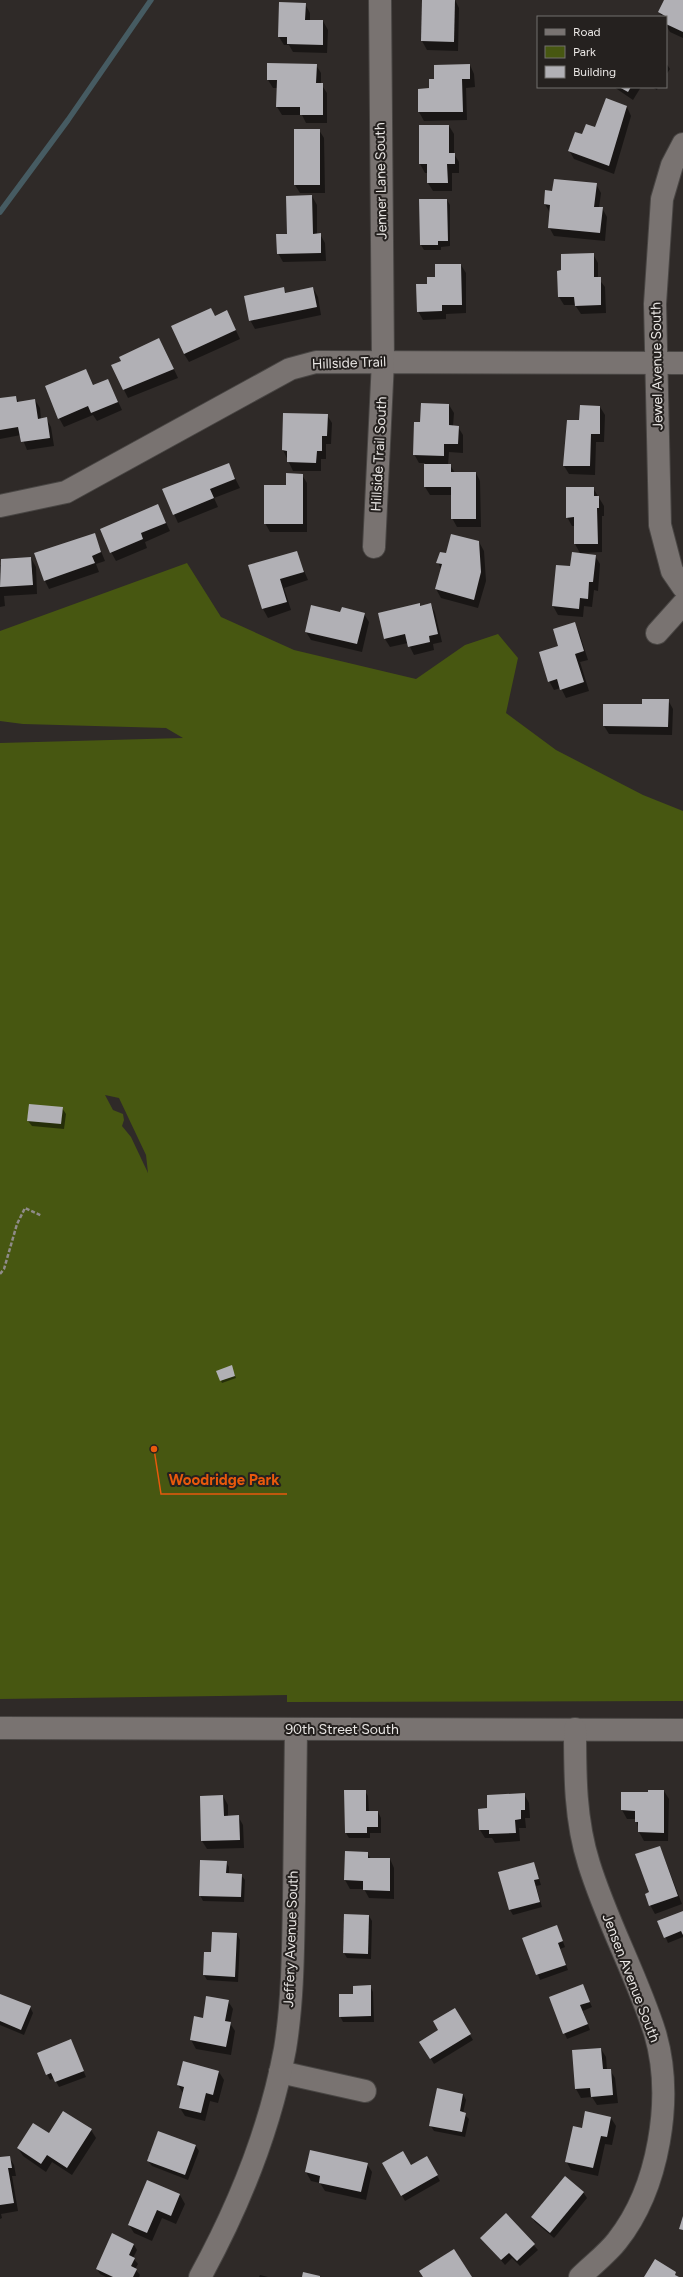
<svg xmlns="http://www.w3.org/2000/svg" width="683" height="2277" font-family="Figtree,sans-serif">
<style>
.green{fill:#475711;fill-rule:evenodd}
.shadow{fill:#0007}
.lines{fill:none;stroke-linecap:round;stroke-linejoin:round}
.stream{stroke:#465b62;stroke-width:5.5}
.building{fill:#b1b0b5}
.minor-casing{stroke:#494644;stroke-width:24}
.path{stroke:#8f8b89;stroke-width:2.5;stroke-dasharray:4 2;stroke-linecap:butt}
.minor{stroke:#797371;stroke-width:22}
.labels{text-anchor:middle;dominant-baseline:central;stroke-width:4;stroke-linejoin:round;paint-order:stroke}
.street-label{font-size:14px;fill:#e9e6e4;stroke:#25211f}
.leader{fill:none;stroke:#e8590c;stroke-width:1.5}
.callout-dot{fill:#e8590c;stroke:#25211f;stroke-width:1.5}
.callout-label{font-size:15px;text-anchor:middle;font-weight:bold;fill:#e8590c;stroke:#25211f;stroke-width:4;stroke-linejoin:round;paint-order:stroke}
</style>
<rect width="100%" height="100%" fill="#2f2a28"/>
<path class="green" d="M187,563L221,617L294,650L416,679L465,645L498,634L518,658L506,713L556,750L643,795L683,811V1701L287,1702V1695L0,1699V743L183,738L166,728L23,724L0,721V631ZM105,1095L119,1098L146,1155L148,1173L131,1137L122,1126L124,1120L123,1114L113,1110Z"/>
<g class="shadow">
<polygon points="423,0 455,0 459,8 458,51 427,50 422,41"/>
<polygon points="665,0 683,0 683,38 670,32 666,25 666,17 662,17 659,12"/>
<polygon points="305,4 310,13 310,21 323,21 328,30 327,53 293,52 289,45 284,45 279,37"/>
<polygon points="666,63 670,69 666,75"/>
<polygon points="316,65 321,73 321,84 327,93 327,123 306,123 302,115 282,115 277,107 278,88 273,88 268,80"/>
<polygon points="470,65 474,74 475,87 466,88 467,120 424,121 419,112 419,90 430,89 435,80"/>
<polygon points="614,87 641,87 633,100"/>
<polygon points="652,87 658,87 657,90"/>
<polygon points="627,107 631,116 614,174 574,159 569,150 582,136"/>
<polygon points="420,126 449,126 454,134 454,154 459,162 459,173 452,173 452,191 433,191 428,183 428,173 425,173 420,164"/>
<polygon points="319,130 324,138 325,193 300,193 295,185"/>
<polygon points="596,184 601,193 599,208 602,208 607,217 605,241 554,236 549,227 550,213 545,204 553,192"/>
<polygon points="312,196 317,205 317,234 320,234 325,243 326,261 283,262 278,253"/>
<polygon points="447,200 450,205 450,246 441,247 441,250 424,250 421,245"/>
<polygon points="593,254 598,263 598,278 605,287 606,313 581,314 575,305 564,305 559,297"/>
<polygon points="461,265 466,273 466,313 446,314 446,319 423,320 418,311 428,285"/>
<polygon points="313,288 318,297 321,315 255,329 250,320 284,289 286,294"/>
<polygon points="215,317 231,320 240,339 189,362 184,354"/>
<polygon points="164,348 178,378 128,398 112,366"/>
<polygon points="86,370 94,386 108,380 122,410 97,421 93,415 64,427 59,418"/>
<polygon points="16,397 19,403 35,400 40,408 41,419 46,418 51,427 54,446 27,450 21,435 0,439 0,399"/>
<polygon points="449,405 454,413 453,426 458,427 463,435 463,453 449,452 448,465 450,465 455,473 476,473 480,481 481,527 457,527 452,518 452,495 430,495 425,487 425,463 419,463 414,454 421,423"/>
<polygon points="600,407 605,415 604,442 596,442 595,475 569,474 564,466"/>
<polygon points="327,415 332,423 331,444 326,444 326,459 321,459 321,471 293,471 283,450"/>
<polygon points="228,464 240,488 214,498 218,507 178,523 174,514"/>
<polygon points="302,475 307,483 307,532 270,532 265,523 287,486"/>
<polygon points="593,488 604,506 604,516 602,516 602,552 580,553 575,544 575,526 572,526 567,517"/>
<polygon points="162,514 170,531 145,542 147,548 116,561 111,552"/>
<polygon points="94,534 105,561 96,564 99,572 49,589 45,581"/>
<polygon points="479,542 484,551 486,581 478,608 441,598 436,589 441,569 438,562 447,554"/>
<polygon points="296,552 308,580 284,588 291,610 268,618 263,609 249,566"/>
<polygon points="595,556 600,564 598,591 594,590 592,607 584,606 583,617 558,615 553,606 571,567"/>
<polygon points="31,558 36,567 37,594 4,596 5,606 0,607 0,565"/>
<polygon points="419,604 421,607 431,604 435,613 442,642 433,644 434,650 414,655 408,643 390,647 385,639"/>
<polygon points="364,614 369,622 362,652 311,640 306,632"/>
<polygon points="574,623 579,632 588,660 580,662 589,691 566,698 561,688 554,690 549,681 559,646"/>
<polygon points="668,700 673,709 672,735 609,734 604,726 643,705"/>
<polygon points="62,1108 66,1114 64,1129 32,1126 28,1121"/>
<polygon points="232,1369 236,1378 222,1383 221,1381"/>
<polygon points="365,1791 368,1796 369,1812 378,1812 381,1818 381,1833 370,1833 370,1838 349,1838 346,1833"/>
<polygon points="664,1791 669,1799 668,1841 644,1841 639,1832 636,1819 627,1819 622,1810 649,1793"/>
<polygon points="524,1794 529,1803 530,1818 525,1818 526,1828 519,1828 520,1841 495,1843 492,1838 485,1838 480,1830 488,1809"/>
<polygon points="223,1796 228,1805 228,1816 238,1816 243,1825 244,1848 207,1849 202,1841"/>
<polygon points="660,1847 682,1904 655,1914 650,1905 650,1893"/>
<polygon points="346,1852 367,1853 371,1859 390,1859 394,1868 394,1899 369,1898 364,1889 350,1889 345,1880"/>
<polygon points="226,1862 229,1867 229,1874 241,1875 245,1880 244,1902 203,1901 200,1895"/>
<polygon points="534,1863 541,1885 536,1886 542,1907 513,1915 510,1910"/>
<polygon points="683,1912 683,1937 668,1943 659,1921"/>
<polygon points="369,1916 372,1921 371,1959 347,1958 344,1953"/>
<polygon points="557,1926 565,1947 560,1949 568,1970 540,1980 524,1938"/>
<polygon points="237,1934 240,1940 238,1982 207,1980 204,1975 212,1953"/>
<polygon points="582,1985 592,2007 583,2011 590,2030 567,2039 550,1998"/>
<polygon points="370,1986 373,1992 374,2022 343,2022 340,2016 354,1995"/>
<polygon points="0,1996 30,2007 33,2013 24,2035 0,2025"/>
<polygon points="228,2001 233,2009 230,2023 235,2031 231,2055 196,2049 191,2040"/>
<polygon points="454,2009 473,2040 434,2064 421,2042 439,2031"/>
<polygon points="71,2041 86,2077 59,2087 54,2078 50,2080 47,2074"/>
<polygon points="601,2049 606,2057 607,2070 610,2070 615,2078 618,2103 597,2105 592,2097 581,2098 576,2089 573,2051"/>
<polygon points="219,2072 224,2080 218,2103 210,2101 205,2121 185,2116 180,2108 183,2093 178,2085"/>
<polygon points="463,2094 466,2100 463,2113 469,2119 465,2137 434,2131 430,2125"/>
<polygon points="611,2118 616,2126 612,2145 605,2144 598,2176 571,2170 566,2161 582,2129"/>
<polygon points="91,2130 96,2138 72,2175 52,2162 46,2172 23,2156 18,2148 50,2135"/>
<polygon points="195,2145 199,2151 188,2180 152,2166 148,2161"/>
<polygon points="310,2151 367,2164 372,2172 366,2200 325,2191 320,2183 311,2181 306,2172"/>
<polygon points="9,2157 14,2165 16,2176 12,2176 18,2211 1,2214 2,2218 0,2219 0,2158"/>
<polygon points="427,2158 440,2181 405,2201 384,2163 411,2167"/>
<polygon points="147,2181 180,2195 185,2204 176,2224 162,2218 152,2241 134,2233 129,2225"/>
<polygon points="583,2192 587,2198 554,2238 535,2222 532,2217"/>
<polygon points="506,2215 538,2250 520,2266 512,2258 505,2265 482,2238"/>
<polygon points="134,2245 137,2250 133,2258 138,2264 135,2269 140,2275 139,2277 106,2277 100,2274 97,2269"/>
<polygon points="260,2275 268,2277 259,2277"/>
</g>
<g class="lines">
<polyline class="stream" points="0,212 68,120 151,0"/>
</g>
<g class="building">
<polygon points="422,0 455,0 454,42 421,41"/>
<polygon points="664,0 683,0 683,32 666,24 667,17 658,12"/>
<polygon points="279,2 306,3 305,20 323,20 323,45 287,44 287,37 278,37"/>
<polygon points="267,63 317,64 316,83 323,83 323,115 300,115 300,107 276,107 277,80 267,80"/>
<polygon points="470,64 470,79 462,79 463,112 418,112 418,89 429,88 429,79 434,79 434,65"/>
<polygon points="619,87 631,87 628,92"/>
<polygon points="606,98 627,106 609,166 568,151 575,132 582,134 586,124 595,127"/>
<polygon points="419,125 449,125 449,153 455,153 455,164 447,164 448,183 427,183 427,164 419,164"/>
<rect x="294" y="129" width="26" height="56"/>
<polygon points="554,179 597,183 594,207 603,207 600,233 548,228 550,205 544,204 545,190 552,191"/>
<polygon points="312,195 313,234 321,233 321,253 277,254 276,234 287,234 286,196"/>
<polygon points="419,199 447,199 448,241 438,241 438,245 420,245"/>
<polygon points="594,253 594,277 601,277 601,305 575,306 574,297 558,297 557,271 561,270 561,254"/>
<polygon points="435,264 461,264 462,305 442,305 442,311 417,312 416,284 427,284 427,277 435,277"/>
<polygon points="284,287 285,293 313,287 317,307 249,321 244,296"/>
<polygon points="211,308 215,316 227,310 236,330 184,354 171,326"/>
<polygon points="159,338 174,369 123,390 111,365 121,361 119,357"/>
<polygon points="86,369 93,385 108,379 118,402 91,413 88,406 58,419 45,386"/>
<polygon points="16,396 17,402 35,399 38,419 47,417 50,438 21,442 18,427 0,430 0,398"/>
<polygon points="421,403 449,404 449,425 459,426 458,444 444,444 444,456 413,455 414,422 420,422"/>
<polygon points="580,405 600,406 600,434 591,434 590,466 563,466 567,420 579,420"/>
<polygon points="283,413 328,414 327,436 322,436 322,451 317,451 316,463 287,462 287,451 282,450"/>
<polygon points="229,463 235,479 210,489 214,498 173,515 162,489"/>
<polygon points="424,464 451,464 451,472 476,472 476,519 451,519 451,487 424,487"/>
<polygon points="286,473 303,474 303,524 264,524 264,485 286,485"/>
<polygon points="566,487 594,487 594,496 599,496 599,508 597,508 598,544 574,544 574,517 566,518"/>
<polygon points="158,504 166,523 141,533 143,539 110,553 100,529"/>
<polygon points="95,533 101,552 92,556 95,563 44,581 34,553"/>
<polygon points="451,534 479,541 481,572 474,600 435,589 442,564 436,563 440,552 446,553"/>
<polygon points="297,551 304,572 280,579 287,602 262,609 248,565"/>
<polygon points="572,552 596,555 593,582 589,582 588,599 580,598 579,609 552,606 556,565 570,566"/>
<polygon points="31,557 33,585 0,587 1,559"/>
<polygon points="420,603 420,606 431,603 438,634 429,636 430,642 408,647 405,634 384,639 378,613"/>
<polygon points="311,605 340,612 342,607 365,613 357,644 305,632"/>
<polygon points="575,622 584,651 575,654 584,682 560,690 557,679 548,682 539,652 558,646 553,629"/>
<polygon points="642,699 669,699 668,727 603,726 603,704 642,704"/>
<polygon points="29,1104 63,1107 61,1124 27,1121"/>
<polygon points="232,1365 235,1376 220,1381 216,1371"/>
<polygon points="344,1790 366,1790 366,1811 378,1811 378,1827 367,1827 367,1833 345,1833"/>
<polygon points="648,1790 664,1790 664,1833 638,1832 638,1822 635,1822 635,1811 621,1810 621,1792 648,1792"/>
<polygon points="525,1793 525,1810 521,1810 521,1819 515,1820 516,1833 489,1834 489,1830 479,1830 478,1809 487,1808 487,1795"/>
<polygon points="223,1795 224,1816 239,1815 240,1840 201,1841 200,1796"/>
<polygon points="660,1846 678,1896 649,1906 645,1894 649,1892 635,1854"/>
<polygon points="345,1851 368,1852 368,1858 390,1858 390,1891 363,1890 363,1881 344,1880"/>
<polygon points="200,1860 227,1861 226,1873 242,1874 241,1897 199,1896"/>
<polygon points="534,1862 539,1879 534,1880 540,1902 509,1910 498,1872"/>
<polygon points="683,1911 683,1935 681,1931 664,1938 657,1921"/>
<polygon points="344,1914 369,1915 368,1954 343,1953"/>
<polygon points="557,1925 563,1941 558,1943 566,1965 536,1975 522,1938"/>
<polygon points="212,1932 237,1933 235,1977 203,1975 204,1952 211,1952"/>
<polygon points="583,1984 590,2002 580,2005 588,2024 563,2034 549,1997"/>
<polygon points="371,1985 371,2016 339,2017 339,1994 353,1994 353,1986"/>
<polygon points="0,1994 31,2006 21,2030 0,2021"/>
<polygon points="206,1996 229,2000 225,2021 231,2022 226,2047 190,2040 194,2016 203,2018"/>
<polygon points="455,2008 471,2034 430,2059 419,2042 438,2030 433,2021"/>
<polygon points="71,2039 84,2071 55,2082 51,2073 46,2075 37,2053"/>
<polygon points="601,2048 603,2069 611,2069 613,2095 591,2097 590,2088 575,2089 572,2050"/>
<polygon points="183,2061 219,2071 213,2095 206,2093 201,2113 179,2108 184,2087 177,2085"/>
<polygon points="437,2088 463,2094 460,2111 466,2113 462,2132 429,2126"/>
<polygon points="63,2111 92,2129 67,2168 47,2155 41,2164 17,2148 33,2123 49,2133"/>
<polygon points="585,2111 611,2117 607,2137 601,2136 593,2168 565,2162 573,2126 582,2128"/>
<polygon points="158,2131 196,2145 185,2175 147,2161"/>
<polygon points="310,2150 368,2163 361,2192 319,2183 320,2176 305,2172"/>
<polygon points="403,2151 411,2165 427,2156 438,2175 401,2196 382,2163"/>
<polygon points="10,2156 12,2168 8,2168 14,2203 0,2205 0,2157"/>
<polygon points="565,2176 584,2192 550,2233 531,2217"/>
<polygon points="147,2180 180,2194 171,2216 157,2210 147,2233 128,2225"/>
<polygon points="506,2213 535,2244 517,2261 509,2253 501,2260 480,2238"/>
<polygon points="683,2216 683,2230 679,2229"/>
<polygon points="112,2233 134,2244 129,2255 135,2258 131,2266 137,2269 133,2277 113,2277 96,2269"/>
<polygon points="454,2249 472,2277 423,2277 419,2271"/>
<polygon points="655,2259 676,2272 675,2275 679,2277 644,2277"/>
<polygon points="303,2272 320,2276 320,2277 302,2277"/>
</g>
<g class="lines">
<defs>
<g id="minor">
<polyline points="683,144 672,165 662,199 655,304 660,525 672,571 683,587"/>
<polyline points="0,506 66,492 290,369 316,362 683,363"/>
<polyline points="374,547 383,361 380,0"/>
<polyline points="657,633 683,604"/>
<polyline points="0,1728 683,1730"/>
<path d="M575,1729C575,1775 575,1820 589,1864C607,1922 637,1976 655,2033C674,2098 659,2188 617,2241C607,2254 592,2265 580,2277"/>
<polyline points="280,2072 365,2091"/>
<path d="M200,2277C239,2206 270,2129 285,2049C293,2000 293,1950 294,1901C295,1844 295,1786 296,1729"/>
</g>
</defs>
<use href="#minor" class="minor-casing"/>
<polyline class="path" points="0,1274 4,1269 17,1224 25,1208 42,1216"/>
<use href="#minor" class="minor"/>
</g>
<g class="labels">
<g class="street-label">
<text transform="translate(381 181) rotate(-91)">Jenner Lane South</text>
<text transform="translate(349 363) rotate(-2)">Hillside Trail</text>
<text transform="translate(657 366) rotate(-91)">Jewel Avenue South</text>
<text transform="translate(379 454) rotate(-87)">Hillside Trail South</text>
<text x="342" y="1729">90th Street South</text>
<text transform="translate(291 1939) rotate(-88)">Jeffery Avenue South</text>
<text transform="translate(631 1978) rotate(69)">Jensen Avenue South</text>
</g>
</g>
<path class="leader" d="M154 1449L161 1494H287"/>
<circle class="callout-dot" cx="154" cy="1449" r="4"/>
<g class="callout-label">
<text x="224" y="1485">Woodridge Park</text>
</g>
<rect x="537" y="16" width="130" height="72" fill="#25211f" stroke="#73706e"/>
<rect x="545" y="29" width="20" height="6" fill="#797371" stroke="#73706e"/>
<text x="573" y="36" font-size="12" fill="#e9e6e4">Road</text>
<rect x="545" y="46" width="20" height="12" fill="#475711" stroke="#73706e"/>
<text x="573" y="56" font-size="12" fill="#e9e6e4">Park</text>
<rect x="545" y="66" width="20" height="12" fill="#b1b0b5" stroke="#73706e"/>
<text x="573" y="76" font-size="12" fill="#e9e6e4">Building</text>
</svg>
